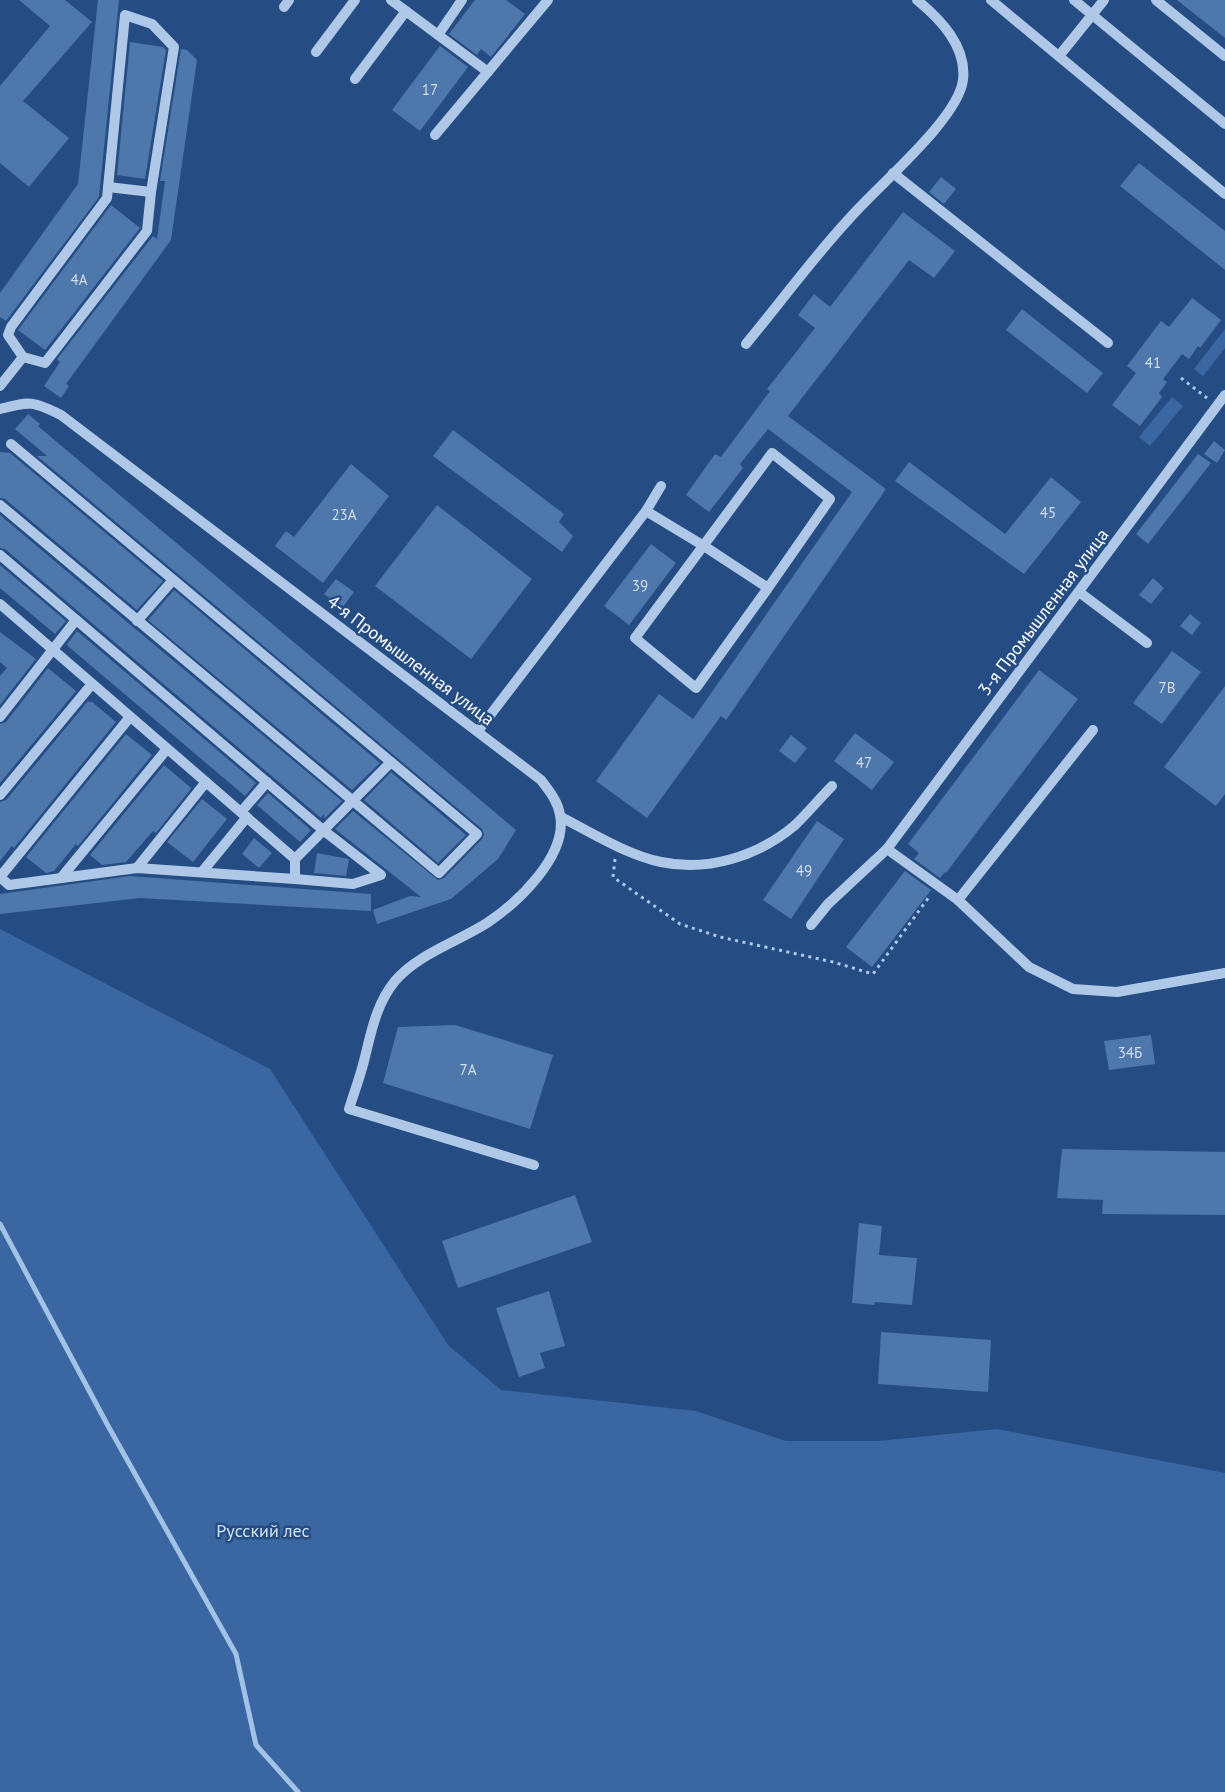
<svg xmlns="http://www.w3.org/2000/svg" width="1225" height="1792" font-family="'PT Sans',sans-serif">
<style>
.green{fill:#3a67a1}
.lines{fill:none;stroke-linecap:round;stroke-linejoin:round}
.stream{stroke:#a3c2e8;stroke-width:5}
.building{fill:#4e77ac}
.path{stroke:#afc8e8;stroke-width:3;stroke-dasharray:3 4.5;stroke-linecap:butt}
.minor{stroke:#afc8e8;stroke-width:10}
.labels{text-anchor:middle;dominant-baseline:central;stroke-width:5;stroke-linejoin:round;paint-order:stroke}
.number-label{font-size:15px;fill:#d3ddea}
.street-label{font-size:18px;fill:#fff;stroke:#254d84}
.park-label{font-size:18px;fill:#d2e2f6;stroke:#254d84}
</style>
<rect width="100%" height="100%" fill="#254d84"/>
<g class="green">
<polygon points="1225,329 1225,348 1203,376 1194,369"/>
<polygon points="1172,397 1183,406 1150,446 1139,437"/>
<polygon points="0,929 270,1069 448,1345 501,1390 696,1411 786,1441 879,1441 997,1429 1225,1473 1225,1792 0,1792"/>
</g>
<g class="lines">
<polyline class="stream" points="0,1224 107,1424 236,1654 256,1745 298,1792"/>
</g>
<g class="building">
<polygon points="19,0 65,0 92,22 23,101 69,138 29,187 0,163 0,86 50,26"/>
<polygon points="98,0 119,0 99,197 6,321 0,317 0,293 78,184"/>
<polygon points="475,0 506,0 525,14 491,57 481,49 477,55 449,34"/>
<polygon points="1177,0 1225,0 1225,38"/>
<polygon points="130,42 163,47 166,50 145,179 117,175"/>
<polygon points="440,46 468,67 420,131 392,110"/>
<polygon points="181,49 187,50 197,60 171,240 66,384 69,386 61,398 44,386 60,362 57,359 153,236 157,239 165,181 160,181"/>
<polygon points="1139,163 1225,231 1225,270 1120,186"/>
<polygon points="941,177 956,189 944,204 929,192"/>
<polygon points="111,205 140,228 45,350 18,330"/>
<polygon points="903,212 955,251 934,278 909,260 788,416 886,489 726,720 721,716 647,818 596,781 659,694 693,719 852,492 768,429 740,464 743,468 709,512 686,495 715,454 721,457 770,391 767,389 815,328 798,315 814,294 830,307"/>
<polygon points="1192,298 1221,320 1200,348 1198,346 1189,359 1182,354 1163,379 1167,382 1159,393 1162,397 1140,426 1112,405 1136,373 1127,366 1161,321 1169,327"/>
<polygon points="1022,309 1103,373 1087,393 1006,330"/>
<polygon points="28,414 40,424 38,426 516,830 498,859 451,899 377,924 373,910 410,896 421,897 335,829 353,811 438,880 444,878 482,839 484,835 482,829 37,456 47,456 15,429"/>
<polygon points="453,430 564,514 559,522 573,536 562,552 433,456"/>
<polygon points="1214,441 1225,450 1217,463 1204,454"/>
<polygon points="0,452 10,453 163,581 137,610 5,499 0,498"/>
<polygon points="1198,454 1211,463 1148,544 1136,534"/>
<polygon points="909,462 1005,534 1051,477 1081,502 1024,574 895,481"/>
<polygon points="351,464 389,496 323,583 275,546 286,531 294,537"/>
<polygon points="437,505 532,579 471,659 375,586"/>
<polygon points="0,515 133,627 342,801 324,819 324,814 321,818 5,549 0,548"/>
<polygon points="651,544 676,563 629,625 604,606"/>
<polygon points="0,565 66,621 55,634 0,588"/>
<polygon points="1153,578 1164,588 1151,604 1139,595"/>
<polygon points="336,579 354,592 342,608 324,594"/>
<polygon points="174,590 380,763 352,790 148,620"/>
<polygon points="1190,614 1201,623 1192,635 1180,626"/>
<polygon points="77,631 256,783 245,796 69,647 67,644"/>
<polygon points="0,632 36,659 0,705 0,676 7,668 0,662"/>
<polygon points="1172,651 1201,672 1162,724 1133,703"/>
<polygon points="48,668 76,691 0,783 0,724 6,722"/>
<polygon points="1039,670 1078,699 946,873 945,872 940,878 914,859 919,853 908,844"/>
<polygon points="1225,686 1225,794 1216,806 1164,767"/>
<polygon points="88,701 90,703 91,701 116,722 14,848 12,846 0,861 0,802 6,800"/>
<polygon points="855,733 894,762 872,790 834,761"/>
<polygon points="126,734 152,755 78,846 76,844 54,871 46,873 26,857"/>
<polygon points="791,735 807,748 795,763 779,751"/>
<polygon points="164,765 191,788 190,790 156,833 153,831 126,862 102,865 90,855"/>
<polygon points="391,772 466,835 438,863 364,800"/>
<polygon points="268,793 311,830 300,842 257,805"/>
<polygon points="202,799 227,819 193,862 167,842"/>
<polygon points="817,821 844,839 791,919 763,900"/>
<polygon points="254,838 272,853 259,868 242,854"/>
<polygon points="317,853 349,859 346,876 314,873"/>
<polygon points="905,871 931,890 872,967 846,947"/>
<polygon points="130,876 371,894 371,911 140,898 0,914 0,894"/>
<polygon points="455,1025 553,1055 530,1129 383,1083 398,1027"/>
<polygon points="1151,1035 1155,1064 1109,1070 1104,1041"/>
<polygon points="1062,1149 1225,1152 1225,1215 1102,1214 1103,1200 1057,1198"/>
<polygon points="575,1195 592,1242 458,1288 442,1241"/>
<polygon points="859,1223 882,1226 879,1255 917,1258 912,1305 875,1302 874,1305 852,1303"/>
<polygon points="549,1291 565,1346 540,1353 545,1368 519,1377 496,1308"/>
<polygon points="881,1332 991,1340 988,1392 878,1384"/>
</g>
<g class="lines">
<g class="path">
<polyline points="1181,378 1207,398"/>
<polyline points="615,859 613,877 680,924 720,937 833,962 873,974 929,897"/>
</g>
<g class="minor">
<polyline points="391,0 488,72"/>
<polyline points="991,0 1225,194"/>
<polyline points="1074,0 1225,124"/>
<polyline points="1156,0 1225,56"/>
<polyline points="284,7 289,0"/>
<polygon points="125,15 152,24 174,47 151,192 147,231 45,363 23,357 8,335 11,327 107,198"/>
<polyline points="438,35 462,0"/>
<polyline points="316,52 355,0"/>
<polyline points="1059,56 1104,0"/>
<polyline points="355,79 406,11"/>
<polyline points="435,135 548,0"/>
<polyline points="893,173 1108,343"/>
<polyline points="108,187 151,192"/>
<path d="M746,344C780,303 812,259 848,220C876,187 958,120 963,80C967,46 940,19 917,0"/>
<polyline points="0,386 23,357"/>
<path d="M0,409C30,401 33,401 61,415L541,780C549,791 558,801 560,815C568,856 517,903 487,923C457,942 418,954 395,981C376,1004 371,1033 364,1061C360,1077 354,1093 349,1109L534,1165"/>
<polyline points="0,505 439,873 477,834 391,762"/>
<polyline points="646,511 704,546 768,588 830,499 772,453 635,638 696,688 768,588"/>
<polyline points="0,555 323,830 381,875 353,884 295,879 295,859"/>
<polyline points="1079,592 1147,643"/>
<polyline points="0,604 295,859 391,762 11,444"/>
<polyline points="137,621 173,580"/>
<polyline points="0,717 76,620"/>
<polyline points="478,731 646,511 661,486"/>
<polyline points="0,795 92,684"/>
<polyline points="241,812 267,782"/>
<path d="M561,817C592,833 627,855 661,862C708,872 758,856 794,826C807,814 819,799 832,786"/>
<polyline points="887,849 958,900 1093,730"/>
<polyline points="137,868 206,782"/>
<polyline points="202,872 247,817"/>
<polyline points="0,877 9,885 137,868 295,879"/>
<polyline points="0,877 130,717"/>
<polyline points="61,878 167,749"/>
<polyline points="958,900 1029,967 1073,989 1117,992 1225,973"/>
<polyline points="811,925 828,904 887,849 1225,395"/>
</g>
</g>
<g class="labels">
<g class="number-label">
<text x="430" y="89">17</text>
<text x="79" y="279">4А</text>
<text x="1153" y="362">41</text>
<text x="1048" y="512">45</text>
<text x="344" y="514">23А</text>
<text x="640" y="585">39</text>
<text x="1167" y="687">7В</text>
<text x="864" y="762">47</text>
<text x="804" y="870">49</text>
<text x="1130" y="1052">34Б</text>
<text x="468" y="1069">7А</text>
</g>
<g class="street-label">
<text transform="translate(1043 612) rotate(-53)">3-я Промышленная улица</text>
<text transform="translate(411 660) rotate(37)">4-я Промышленная улица</text>
</g>
<g class="park-label">
<text x="263" y="1530">Русский лес</text>
</g>
</g>
</svg>
